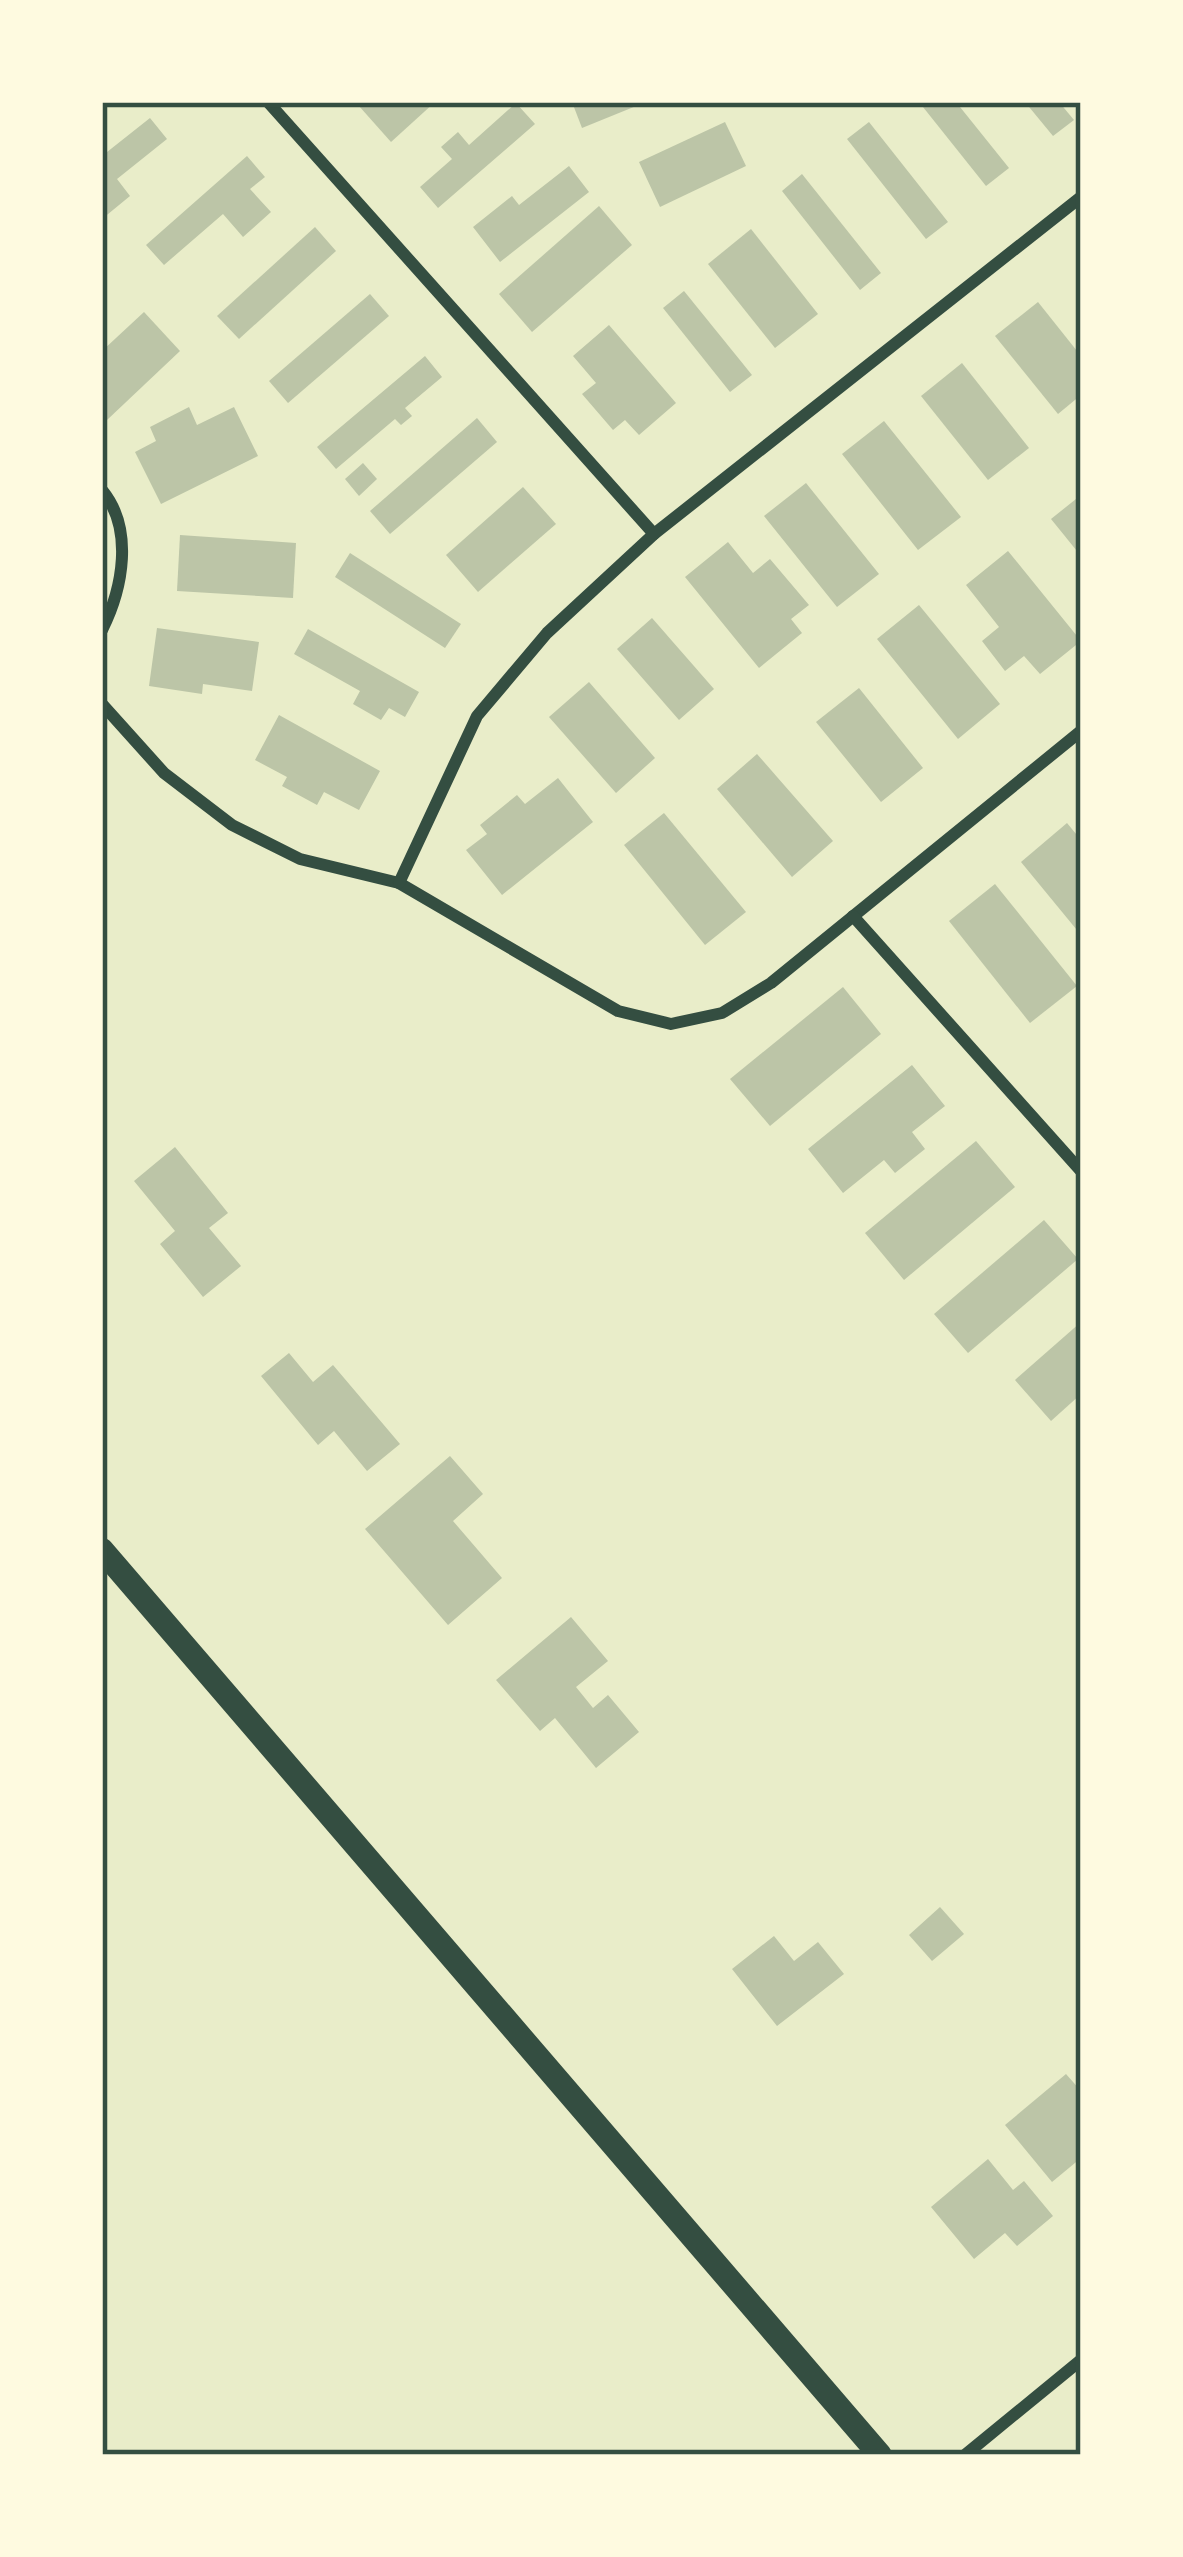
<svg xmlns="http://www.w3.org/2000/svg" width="1183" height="2557" font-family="'Fira Sans',sans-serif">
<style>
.building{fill:#bcc5a7}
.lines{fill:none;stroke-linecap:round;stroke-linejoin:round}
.minor{stroke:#344e41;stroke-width:12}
.secondary{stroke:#344e41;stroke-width:24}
.neatline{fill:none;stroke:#344e41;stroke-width:4.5}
</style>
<rect width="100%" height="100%" fill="#e9edc9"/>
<g class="building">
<polygon points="364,102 435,102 391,142 359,106"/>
<polygon points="572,102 646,102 582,128"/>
<polygon points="919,102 956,102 1009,168 986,186"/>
<polygon points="1025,102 1059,102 1074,120 1053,136"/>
<polygon points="516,103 535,124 438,208 420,187 452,159 441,147 458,132 469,145"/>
<polygon points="150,118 167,139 117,179 130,196 102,219 102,156"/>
<polygon points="725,122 746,166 660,207 639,162"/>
<polygon points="869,122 948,222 926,239 847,139"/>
<polygon points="247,156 265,177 250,189 271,212 243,237 223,214 164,265 146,245"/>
<polygon points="569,166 589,192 500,262 473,227 512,196 519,205"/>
<polygon points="802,174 881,273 860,290 782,191"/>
<polygon points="599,206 632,245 532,332 499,294"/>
<polygon points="315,227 336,251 239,339 217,316"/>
<polygon points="751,229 818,314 775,348 708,264"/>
<polygon points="684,291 752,375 730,392 663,308"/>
<polygon points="370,294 389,316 288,403 269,381"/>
<polygon points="1038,302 1081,356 1081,395 1058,414 995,336"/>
<polygon points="144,312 180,351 107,420 102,415 102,351"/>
<polygon points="609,325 676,403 639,435 625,420 613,430 582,394 596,383 573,356"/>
<polygon points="425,356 442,377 405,408 412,416 401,425 395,419 336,469 317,447"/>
<polygon points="962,363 1029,448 988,480 921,396"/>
<polygon points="189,407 197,425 234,407 258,456 161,504 135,452 156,441 150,427"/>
<polygon points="477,418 497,442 390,534 370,511"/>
<polygon points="884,421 961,517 918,550 842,454"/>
<polygon points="363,463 377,479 359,496 345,479"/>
<polygon points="806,483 879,574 837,607 764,516"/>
<polygon points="523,487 556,524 478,592 446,555"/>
<polygon points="1081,495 1081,556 1051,519"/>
<polygon points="180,535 296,543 293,598 177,591"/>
<polygon points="728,542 753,573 770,559 809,605 791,619 802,633 759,668 685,577"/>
<polygon points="1008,551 1081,641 1040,674 1024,656 1005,671 982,641 999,627 966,585"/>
<polygon points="350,553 461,624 445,648 335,577"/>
<polygon points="919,605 1000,704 958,739 877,639"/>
<polygon points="652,618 714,689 679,720 617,649"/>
<polygon points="157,628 259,642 252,691 203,684 202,694 149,686"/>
<polygon points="308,629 419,692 405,717 389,708 381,720 353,704 360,691 294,654"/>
<polygon points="589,682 655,758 616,793 549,717"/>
<polygon points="859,688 923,768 881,802 816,722"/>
<polygon points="279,715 380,771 359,810 324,792 317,805 282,786 287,777 255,760"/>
<polygon points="757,754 833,841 792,877 717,789"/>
<polygon points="558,778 593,822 502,895 466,850 487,834 480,825 517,795 525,804"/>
<polygon points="664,813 746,912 705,945 624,845"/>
<polygon points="1067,823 1081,840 1081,935 1021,862"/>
<polygon points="995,884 1077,986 1030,1023 949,921"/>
<polygon points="843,987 881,1034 770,1126 730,1079"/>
<polygon points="912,1065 945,1106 912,1132 925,1149 895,1173 884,1160 843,1193 808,1149"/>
<polygon points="976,1141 1015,1187 904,1280 865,1233"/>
<polygon points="175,1147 228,1213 209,1228 241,1266 203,1297 160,1244 175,1231 134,1181"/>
<polygon points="1044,1220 1078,1259 968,1353 934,1314"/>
<polygon points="1081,1322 1081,1394 1051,1421 1015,1380"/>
<polygon points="289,1353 313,1382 333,1365 400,1444 367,1471 334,1431 318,1445 261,1376"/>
<polygon points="450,1456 483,1494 453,1521 502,1578 448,1625 365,1529"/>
<polygon points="571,1617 608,1661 576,1687 593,1708 608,1695 639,1732 596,1768 555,1718 540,1731 496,1680"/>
<polygon points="940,1907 964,1934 932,1961 909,1935"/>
<polygon points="774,1936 794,1961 818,1942 844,1974 777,2026 732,1969"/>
<polygon points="1066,2074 1081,2091 1081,2158 1052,2182 1005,2125"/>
<polygon points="988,2159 1013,2190 1024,2181 1053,2216 1017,2246 1005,2233 974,2259 931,2207"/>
</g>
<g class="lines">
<g class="minor">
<polyline points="268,102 654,534"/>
<path d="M102,490C134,529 123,588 102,630"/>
<polyline points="102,704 164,773 232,825 300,859 399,883 618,1011 671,1024 722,1013 771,983 1081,731"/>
<polyline points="399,883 477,716 547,633 654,534 1081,197"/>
<polyline points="853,916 1081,1171"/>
<polyline points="965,2455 1081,2360"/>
</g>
<polyline class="secondary" points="102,1550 880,2455"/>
</g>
<rect width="1183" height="2557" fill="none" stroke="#fefae0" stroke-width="210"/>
<rect x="105" y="105" width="973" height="2347" class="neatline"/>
</svg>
